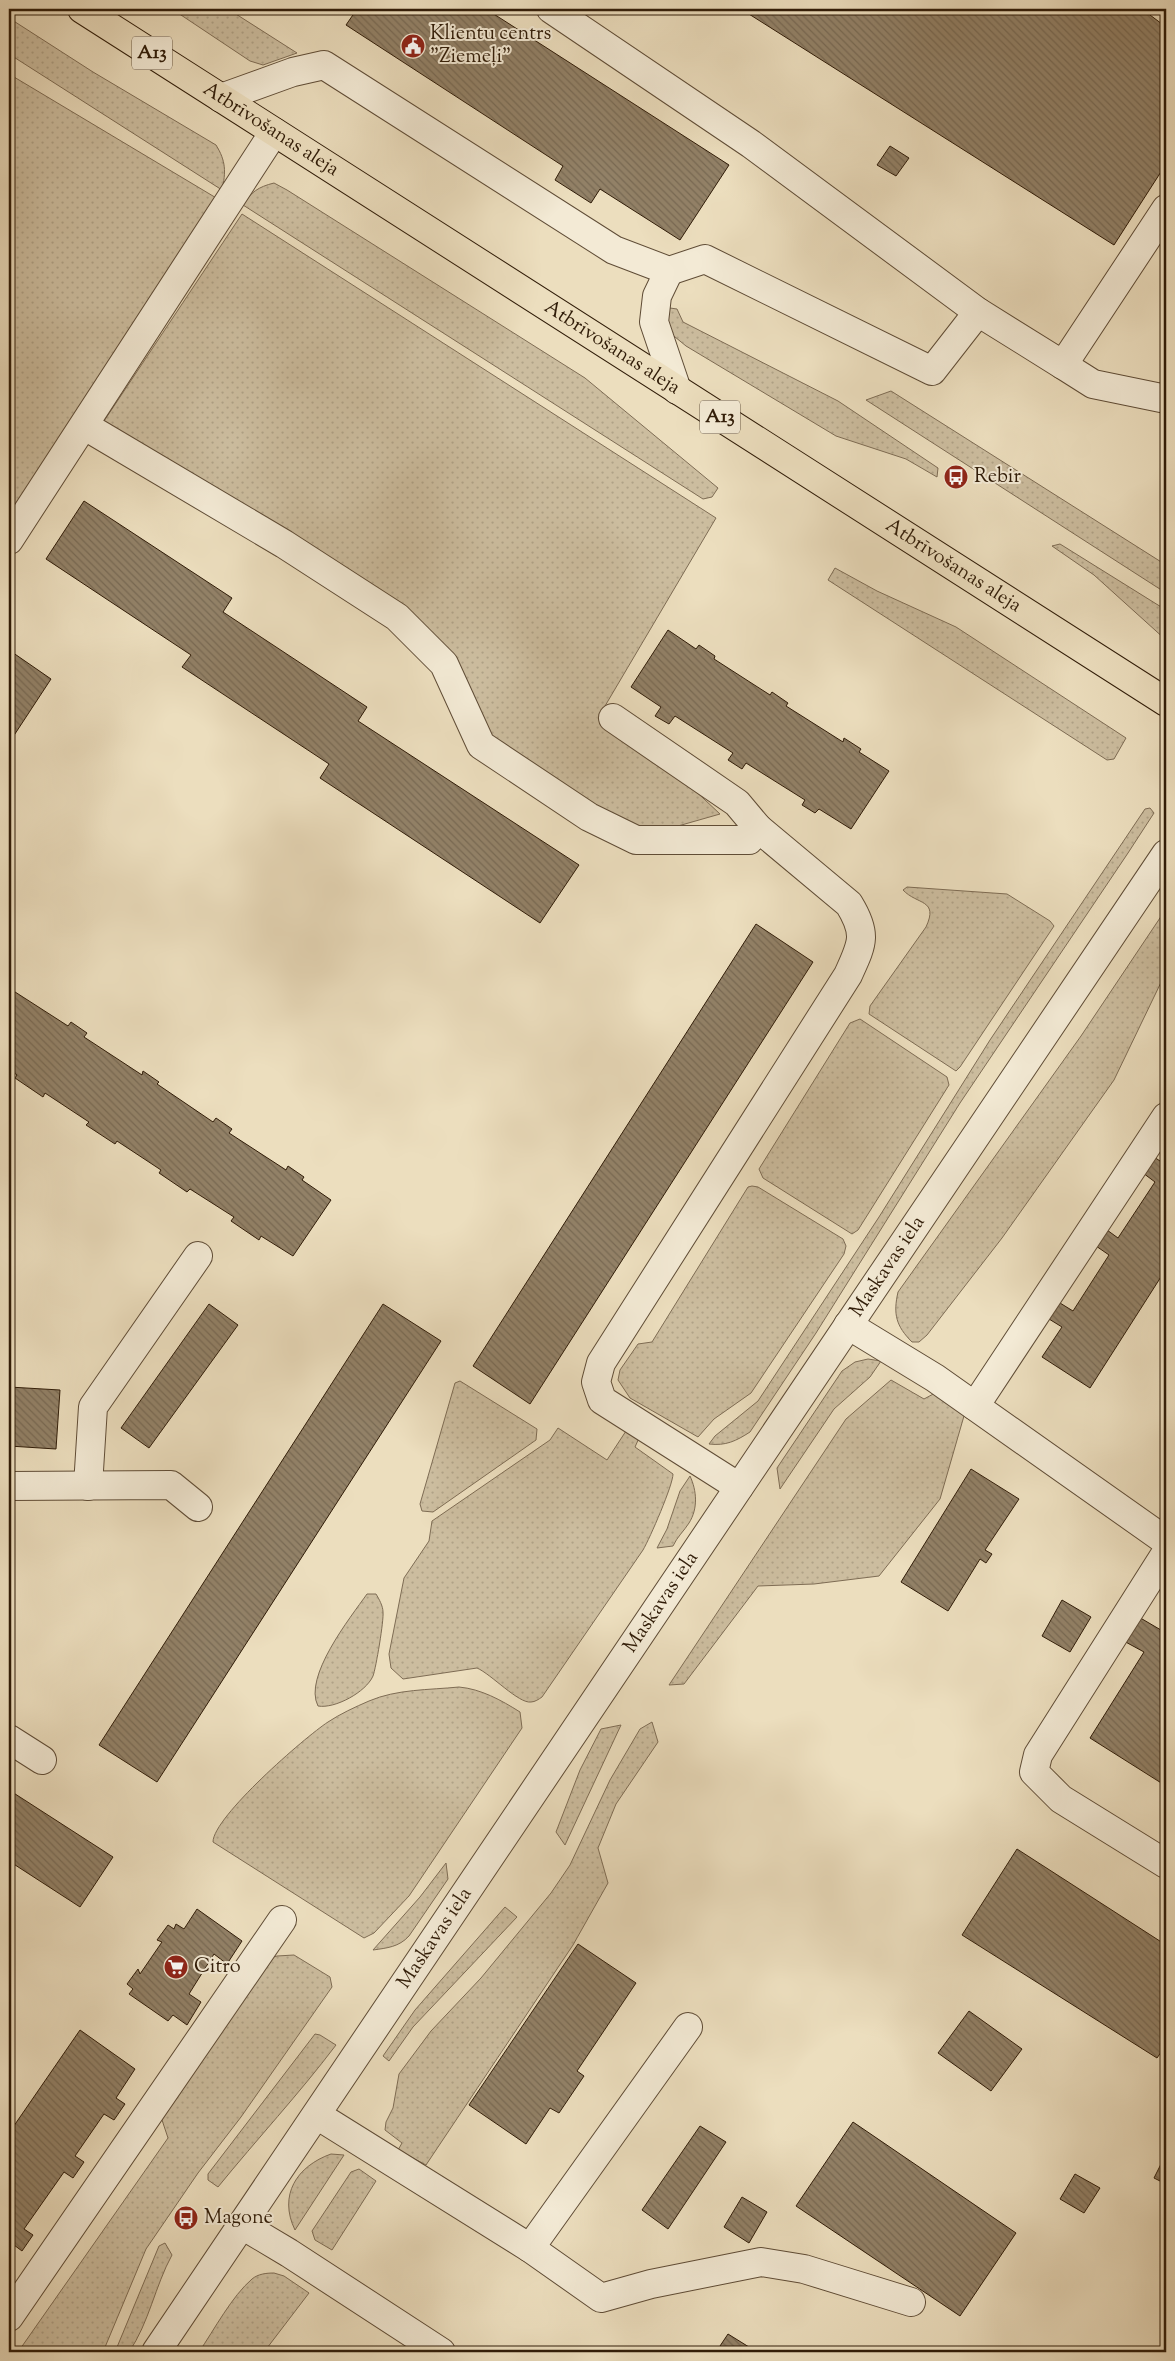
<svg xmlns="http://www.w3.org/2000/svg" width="1175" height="2361" font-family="'Sorts Mill Goudy',serif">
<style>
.grass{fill:url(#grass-dots);stroke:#7e6c54}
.building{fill:url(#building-back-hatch);stroke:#301c08}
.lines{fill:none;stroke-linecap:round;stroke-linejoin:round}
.minor-casing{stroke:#5f4c36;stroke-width:30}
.major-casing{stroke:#301c08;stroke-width:30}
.minor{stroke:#f3ead5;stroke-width:28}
.major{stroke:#ecdebe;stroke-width:28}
.labels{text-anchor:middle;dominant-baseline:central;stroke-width:4;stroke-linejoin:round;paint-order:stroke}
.shield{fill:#f3ead5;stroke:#6a5a46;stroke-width:1}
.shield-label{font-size:19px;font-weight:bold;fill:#301c08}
.poi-label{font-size:20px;fill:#301c08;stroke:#f3ead5;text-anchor:start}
.street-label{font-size:20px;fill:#301c08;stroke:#f3ead5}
</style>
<defs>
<pattern id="grass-dots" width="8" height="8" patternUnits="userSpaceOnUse" patternTransform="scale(1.25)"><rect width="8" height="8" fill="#ccbd9f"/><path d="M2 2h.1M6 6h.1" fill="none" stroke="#b0a287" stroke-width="1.8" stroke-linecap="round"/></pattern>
<pattern id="building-back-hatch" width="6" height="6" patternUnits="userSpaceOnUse" patternTransform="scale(1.25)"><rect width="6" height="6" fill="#928167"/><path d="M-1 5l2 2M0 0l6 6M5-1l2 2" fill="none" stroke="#786953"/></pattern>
</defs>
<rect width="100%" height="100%" fill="#ecdebe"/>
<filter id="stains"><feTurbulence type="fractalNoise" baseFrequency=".004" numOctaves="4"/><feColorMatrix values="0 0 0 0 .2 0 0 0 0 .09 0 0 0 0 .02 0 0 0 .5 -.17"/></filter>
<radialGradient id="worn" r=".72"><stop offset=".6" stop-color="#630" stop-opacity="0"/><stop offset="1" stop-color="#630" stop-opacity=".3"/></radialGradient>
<g class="grass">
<polygon points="172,9 228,9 297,53 263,65 250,61"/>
<path d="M9,18L93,72L216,145C226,161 226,172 222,190L9,54Z"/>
<polygon points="9,74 228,205 9,527"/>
<path d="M274,183L287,190L585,378L718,488L712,497L703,499L243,205C251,192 258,187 274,183Z"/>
<polygon points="242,214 716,518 605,706 720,814 678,826 609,827 481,745 444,664 96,433"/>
<polygon points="670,308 677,309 683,322 838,401 938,468 937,477 906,459 836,436 686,346 669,332 664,320"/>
<polygon points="891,391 1166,565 1166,593 866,400"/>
<polygon points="1060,544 1166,610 1166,640 1094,575 1052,546"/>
<polygon points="835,568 877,591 956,627 1126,738 1114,759 1107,760 828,580"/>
<path d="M1150,808L1154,813L1128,853L960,1103L816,1333L750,1432C736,1441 726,1446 709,1444L715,1436L758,1401L879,1217L990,1040L1145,809Z"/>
<path d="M907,887L1007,894L1050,921L1054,926L960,1067L956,1071L869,1014L870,1006L926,927C939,899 917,905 903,890Z"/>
<path d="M1166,909V972L1114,1080L1002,1238L927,1335L919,1342H912C896,1326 893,1314 898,1292L1081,1036Z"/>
<polygon points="860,1019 947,1077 949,1085 858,1230 852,1234 763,1178 759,1169 850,1023"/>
<polygon points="752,1186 758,1187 843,1239 846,1246 844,1254 751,1393 714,1419 698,1437 630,1398 618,1380 620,1370 638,1344 652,1342 748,1187"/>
<polygon points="868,1359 881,1361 870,1377 834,1409 780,1489 777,1468 842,1371 855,1362"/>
<polygon points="891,1380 924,1399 937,1392 966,1409 940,1499 879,1576 814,1584 758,1586 684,1684 669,1685 846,1419"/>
<polygon points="460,1381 537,1429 536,1440 433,1512 422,1511 420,1504 455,1383"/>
<path d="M558,1428L607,1460L626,1431L639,1438L635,1447L673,1474C673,1485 650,1538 643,1550L542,1697C539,1699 535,1702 531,1702C519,1704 491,1674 477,1668L403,1679L391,1668L389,1654L404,1578L429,1541L432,1521L550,1440Z"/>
<path d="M690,1476C697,1491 698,1509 689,1523C684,1531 677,1537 673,1546L657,1548L667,1529L680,1491Z"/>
<path d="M367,1594H376C379,1599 383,1606 383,1612C384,1620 376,1668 373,1676C366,1692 335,1709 318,1706C303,1677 350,1618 367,1594Z"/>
<path d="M459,1687C481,1689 501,1700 520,1712L522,1728L409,1896L374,1933L364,1938L213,1842C213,1817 305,1737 328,1722C340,1714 355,1707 369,1701C397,1689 429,1690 459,1687Z"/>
<polygon points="652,1722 658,1742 616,1804 598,1848 608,1883 573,1945 426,2165 398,2150 402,2143 385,2130 386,2122 393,2108 399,2074 431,2031 481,1978 551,1893 570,1865 610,1780 640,1729"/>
<polygon points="621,1725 565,1845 556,1832 580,1770 601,1729"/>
<path d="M446,1863L448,1879L409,1936C399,1947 387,1948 373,1950L420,1897Z"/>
<polygon points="505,1907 517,1917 413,2027 389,2061 383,2056 415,2010"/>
<polygon points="294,1955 330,1977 332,1987 241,2117 198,2173 146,2249 103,2352 18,2352 168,2138 161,2117 267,1959 277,1956"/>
<path d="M315,2034L320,2035L336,2045C299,2094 257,2139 218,2187L208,2180V2174Z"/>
<path d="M331,2154L344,2155L295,2230C278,2195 297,2166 331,2154Z"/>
<polygon points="359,2169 376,2181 332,2250 315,2240 312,2231 351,2172"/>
<path d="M165,2243L172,2255C155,2286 149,2323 129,2352H115L159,2246Z"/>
<path d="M274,2273L284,2276L309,2293L264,2352H199C214,2330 232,2296 252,2279C258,2274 266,2273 274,2273Z"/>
</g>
<g class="building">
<polygon points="357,9 486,9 729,165 680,240 600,189 591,203 555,180 563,166 346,25"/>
<polygon points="741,9 1142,9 1166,27 1166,37 1163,41 1166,43 1166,164 1114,245"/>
<polygon points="890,146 909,158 896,176 877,165"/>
<polygon points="84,501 232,598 223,612 367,707 358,721 579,865 540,923 320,778 329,764 182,667 191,655 46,559"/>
<polygon points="668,630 696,649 699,645 715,656 714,659 770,695 772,692 788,703 786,706 843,742 844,738 861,749 859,752 889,771 851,829 819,809 815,813 802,805 805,800 746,763 742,769 728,760 733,753 675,716 669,724 655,716 661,707 631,687"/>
<polygon points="9,650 51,679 9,743"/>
<polygon points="756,924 813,962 530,1404 473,1366"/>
<polygon points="9,982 14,986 12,990 68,1026 71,1022 87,1033 84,1037 142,1075 143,1071 159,1082 157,1084 213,1122 216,1118 232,1129 229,1133 286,1170 288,1166 304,1177 302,1180 331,1200 293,1256 261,1236 259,1240 231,1221 234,1217 190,1189 187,1192 159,1173 161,1170 117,1141 115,1144 86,1125 89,1122 45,1093 43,1097 15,1078 17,1075 9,1069"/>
<polygon points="1154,1157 1166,1165 1166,1269 1090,1388 1042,1357 1062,1327 1049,1319 1060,1303 1073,1311 1109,1255 1096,1246 1107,1230 1118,1238 1155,1182 1143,1173"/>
<polygon points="209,1304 238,1325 149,1448 121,1428"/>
<polygon points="383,1304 441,1341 157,1782 99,1745"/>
<polygon points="9,1387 60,1390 56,1449 9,1446"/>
<polygon points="971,1469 1019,1499 985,1550 992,1554 986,1563 980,1559 948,1611 901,1582"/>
<polygon points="1062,1600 1091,1617 1070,1652 1042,1636"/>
<polygon points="1137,1616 1166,1633 1166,1658 1163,1664 1166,1666 1166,1786 1090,1738 1144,1652 1122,1640"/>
<polygon points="9,1790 113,1857 80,1907 9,1861"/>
<polygon points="1017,1849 1166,1945 1166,2045 1157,2058 962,1935"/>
<polygon points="197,1909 242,1941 227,1964 214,1954 189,1994 201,2002 187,2025 173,2015 168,2021 129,1994 133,1989 127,1984 138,1969 140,1974 162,1942 157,1940 168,1925 174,1929 176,1924 184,1929"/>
<polygon points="578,1944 636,1983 577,2071 584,2076 559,2113 550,2108 526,2144 469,2105"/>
<polygon points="969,2011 1022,2049 991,2091 938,2053"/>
<polygon points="80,2030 135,2069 116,2098 125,2104 114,2120 104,2114 75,2156 84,2162 73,2178 64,2172 24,2229 33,2235 22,2251 14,2245 9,2253 9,2133"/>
<polygon points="853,2122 1016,2233 960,2316 796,2206"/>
<polygon points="700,2126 726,2142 668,2229 642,2210"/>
<polygon points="1166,2154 1166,2184 1154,2178"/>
<polygon points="1075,2174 1100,2188 1084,2213 1060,2199"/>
<polygon points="742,2197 767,2212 749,2243 724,2227"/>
<polygon points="728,2334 757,2352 716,2352"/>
</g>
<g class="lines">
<defs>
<g id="minor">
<polyline points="551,9 751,144 978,312 1063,365 1166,209"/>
<polyline points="221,98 293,72 324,65 614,250 669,271 705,259 932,371 978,312"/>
<polyline points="669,271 657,296 654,322 677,390"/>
<polyline points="1063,365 1093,384 1166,399"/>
<path d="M85,426L284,544L397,617L444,664L481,745L589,817L636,840H749L758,828L849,904C868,935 862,944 848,975L601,1363L596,1382L602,1400L739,1487"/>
<polyline points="9,540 274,132"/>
<polyline points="613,718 737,803 758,828"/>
<polyline points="848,1325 935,1378 1166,1541"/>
<polyline points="975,1406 1166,1117"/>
<polyline points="9,1486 171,1485 198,1507"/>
<polyline points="88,1486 93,1407 198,1256"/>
<polyline points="1166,1553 1038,1755 1034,1772 1061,1799 1166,1864"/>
<polyline points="9,1739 42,1760"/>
<polyline points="317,2115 530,2248 601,2298 651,2284 761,2262 804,2269 911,2302"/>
<polyline points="242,2225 289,2253 441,2352"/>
<polyline points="530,2248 688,2027"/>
<polyline points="9,2317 282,1920"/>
<path id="s1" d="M156,2352L1166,854"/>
</g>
<g id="major">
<path id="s2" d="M82,9L1166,702"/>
</g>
</defs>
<use href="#minor" class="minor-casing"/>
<use href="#major" class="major-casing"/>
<use href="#minor" class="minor"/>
<use href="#major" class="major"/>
</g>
<defs>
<symbol id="civic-disc" viewBox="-11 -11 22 22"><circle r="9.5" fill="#8f2418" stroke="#f3ead5"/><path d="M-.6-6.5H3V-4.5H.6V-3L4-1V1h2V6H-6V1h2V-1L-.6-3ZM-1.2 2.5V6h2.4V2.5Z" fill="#fff"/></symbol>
<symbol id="bus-disc" viewBox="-11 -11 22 22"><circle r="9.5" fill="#8f2418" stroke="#f3ead5"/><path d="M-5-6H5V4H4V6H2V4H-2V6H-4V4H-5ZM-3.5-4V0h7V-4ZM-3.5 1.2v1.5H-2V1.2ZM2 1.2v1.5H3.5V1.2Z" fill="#fff"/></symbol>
<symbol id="supermarket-disc" viewBox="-11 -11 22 22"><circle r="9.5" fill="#8f2418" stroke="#f3ead5"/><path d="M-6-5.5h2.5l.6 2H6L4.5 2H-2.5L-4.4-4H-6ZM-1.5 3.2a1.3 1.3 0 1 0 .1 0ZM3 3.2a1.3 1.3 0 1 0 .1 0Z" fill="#fff"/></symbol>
</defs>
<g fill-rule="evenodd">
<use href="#civic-disc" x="399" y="32" width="28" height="28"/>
<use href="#bus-disc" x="942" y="463" width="28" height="28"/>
<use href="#supermarket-disc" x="162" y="1953" width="28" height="28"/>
<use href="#bus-disc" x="172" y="2204" width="28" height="28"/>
</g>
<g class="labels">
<g class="shield">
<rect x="132" y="36.5" width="40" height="33" rx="4"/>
<rect x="700" y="400.5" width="40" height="33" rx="4"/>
</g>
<g class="shield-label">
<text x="152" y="53">A13</text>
<text x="720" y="417">A13</text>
</g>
<g class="poi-label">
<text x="430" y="34">Klientu centrs<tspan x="430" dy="23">"Ziemeļi"</tspan></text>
<text x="974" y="477">Rebir</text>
<text x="194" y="1967">Citro</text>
<text x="204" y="2218">Magone</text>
</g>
<g class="street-label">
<text stroke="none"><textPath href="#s2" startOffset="224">Atbrīvošanas aleja</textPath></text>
<text stroke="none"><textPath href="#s2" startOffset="629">Atbrīvošanas aleja</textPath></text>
<text stroke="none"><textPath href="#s2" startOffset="1034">Atbrīvošanas aleja</textPath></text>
<text stroke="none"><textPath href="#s1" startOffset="1309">Maskavas iela</textPath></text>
<text stroke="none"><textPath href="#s1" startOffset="904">Maskavas iela</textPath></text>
<text stroke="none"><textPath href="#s1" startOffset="499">Maskavas iela</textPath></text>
</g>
</g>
<rect width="1175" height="2361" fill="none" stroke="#ecdebe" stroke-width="30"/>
<rect x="10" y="10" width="1155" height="2341" fill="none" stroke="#301c08" stroke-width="2.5"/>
<rect x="15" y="15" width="1145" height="2331" fill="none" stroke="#301c08"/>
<rect width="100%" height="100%" filter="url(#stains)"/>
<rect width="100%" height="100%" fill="url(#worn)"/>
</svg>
